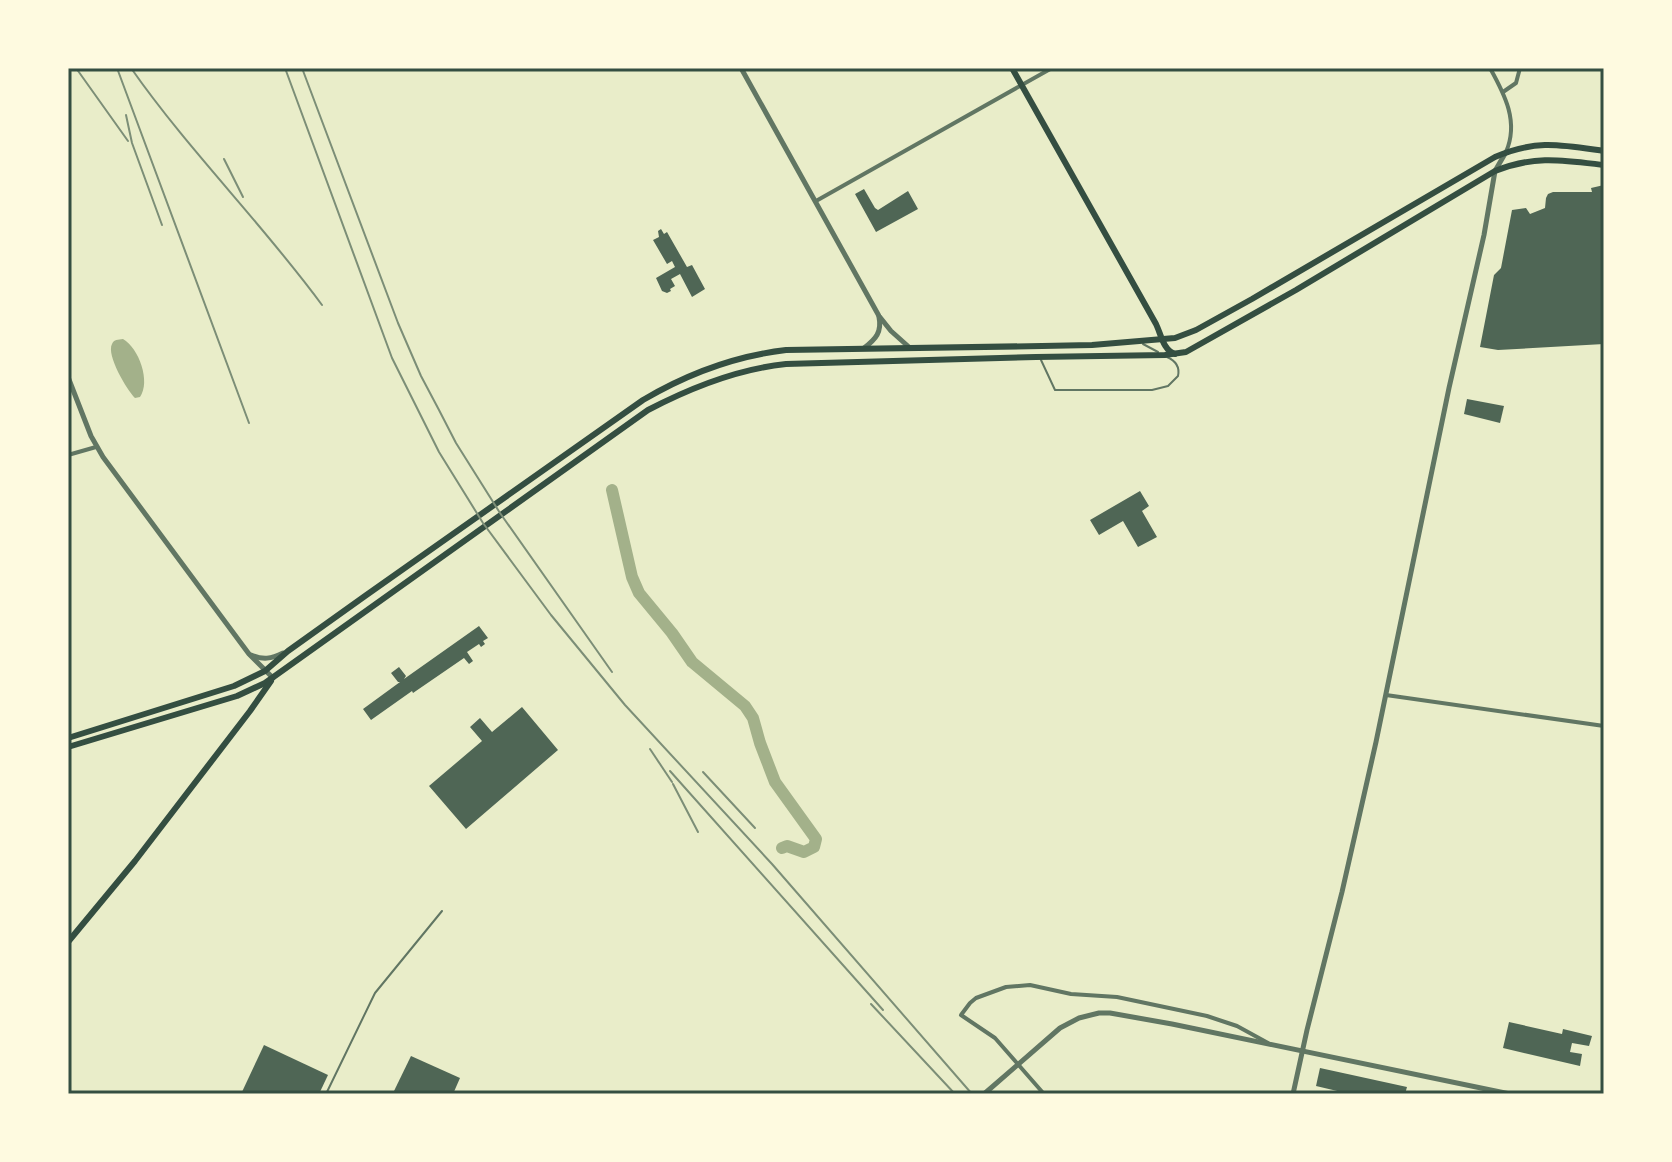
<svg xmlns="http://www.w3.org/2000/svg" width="1672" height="1162" font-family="'PT Sans Narrow',sans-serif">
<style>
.water{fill:#a3b18a}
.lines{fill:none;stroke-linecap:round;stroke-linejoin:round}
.river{stroke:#a3b18a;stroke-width:12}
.building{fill:#4f6655}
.service{stroke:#617663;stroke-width:2}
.minor{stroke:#617663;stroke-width:4}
.tertiary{stroke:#617663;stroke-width:5}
.secondary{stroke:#344e41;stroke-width:6}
.rail{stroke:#7c8e77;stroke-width:2}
.neatline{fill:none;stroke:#344e41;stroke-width:3}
</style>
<rect width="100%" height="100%" fill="#e9edc9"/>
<path class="water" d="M123,339C139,348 151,382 140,397L135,398C127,390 106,355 112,344C114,339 118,340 123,339Z"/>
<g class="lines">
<polyline class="river" points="612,490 632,577 639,593 672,633 692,662 745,706 753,718 760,743 775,782 816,839 814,847 804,852 787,846 782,848"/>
</g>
<g class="building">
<polygon points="1604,185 1604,344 1498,350 1480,347 1494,275 1501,268 1512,210 1526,208 1530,214 1545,208 1546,198 1548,194 1553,192 1592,192 1591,188"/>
<polygon points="864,189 875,208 878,210 908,191 918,209 876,232 855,194"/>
<polygon points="661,229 664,234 667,232 687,267 692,265 705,289 692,297 680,274 671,279 675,286 670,289 671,291 667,293 662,291 656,278 675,267 672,261 667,264 653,240 659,237 658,231"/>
<polygon points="1467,399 1504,406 1500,423 1464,414"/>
<polygon points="1140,491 1149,506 1142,511 1157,537 1138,547 1123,521 1099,535 1090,520"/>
<polygon points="479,626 488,638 483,641 485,644 481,647 479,644 467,652 473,661 469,664 464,658 413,693 412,691 371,720 363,709 400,682 398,682 391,673 399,667 406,676 404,679"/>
<polygon points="522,707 558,750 466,829 429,786 482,741 470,727 480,718 492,732"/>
<polygon points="1509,1022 1562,1034 1563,1029 1592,1036 1589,1046 1572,1043 1570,1052 1582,1054 1580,1066 1503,1048"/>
<polygon points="264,1045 328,1075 319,1094 241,1094"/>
<polygon points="411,1056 460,1078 453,1094 400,1094 394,1091"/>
<polygon points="1320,1068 1407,1087 1405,1094 1350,1094 1316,1086"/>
</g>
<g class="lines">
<g class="service">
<polyline points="1143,344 1158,352"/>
<path d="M1041,360L1055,390H1152L1168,386L1178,376C1180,367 1176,361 1167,357"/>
<polyline points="326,1094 375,993 442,911"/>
</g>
<g class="minor">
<path d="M1490,68C1505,95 1519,122 1506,152"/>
<polyline points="1503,92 1516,83 1520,68"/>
<polyline points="816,201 1052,68"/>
<polyline points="68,455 96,447"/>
<polyline points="1386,695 1604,726"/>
<polyline points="1044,1094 995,1038 961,1015 970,1003 976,998 1006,987 1030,985 1071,994 1117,997 1207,1016 1237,1026 1268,1043"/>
</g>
<g class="tertiary">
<polyline points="741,68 879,316 891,331 910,348"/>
<path d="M864,348C876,339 882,332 879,317"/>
<polyline points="68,377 91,436 103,457 249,654 273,678"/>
<path d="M251,655C263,660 271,659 283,653"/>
<polyline points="984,1094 1060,1028 1079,1018 1099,1013 1110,1013 1172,1024 1510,1094"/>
<polyline points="1293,1094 1307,1030 1342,892 1376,742 1449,388 1484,235 1495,171 1506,152"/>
</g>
<g class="secondary">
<path d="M1012,68L1156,324C1161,334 1163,350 1175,354"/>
<path d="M68,738L234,686L265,671L288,651L365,596L643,400C687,374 735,356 786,350L1042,346L1092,345L1175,338L1196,330L1252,299L1495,157C1536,139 1562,145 1604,151"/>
<path d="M68,747L237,696L265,683L648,410C692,387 737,369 786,364L1036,357L1165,355L1186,352L1296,290L1495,171C1535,155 1562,160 1604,165"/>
<polyline points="68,942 135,861 250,711 271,681"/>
</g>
<g class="rail">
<polyline points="76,68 128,141"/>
<polyline points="117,68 249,423"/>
<path d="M131,68C189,151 262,223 322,305"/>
<polyline points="285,68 392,358 439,452 483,523 551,615 625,705 772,864 972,1094"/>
<polyline points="302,68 398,323 421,376 439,410 456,443 500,513 612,672"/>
<polyline points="126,115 132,143 162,225"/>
<polyline points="224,159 243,197"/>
<polyline points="650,749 672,782"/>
<polyline points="670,771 883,1010"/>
<polyline points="703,772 755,828"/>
<polyline points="673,784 698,832"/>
<polyline points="871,1004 955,1094"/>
</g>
</g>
<rect width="1672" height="1162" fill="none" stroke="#fefae0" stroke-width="140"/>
<rect x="70" y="70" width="1532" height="1022" class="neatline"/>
</svg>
